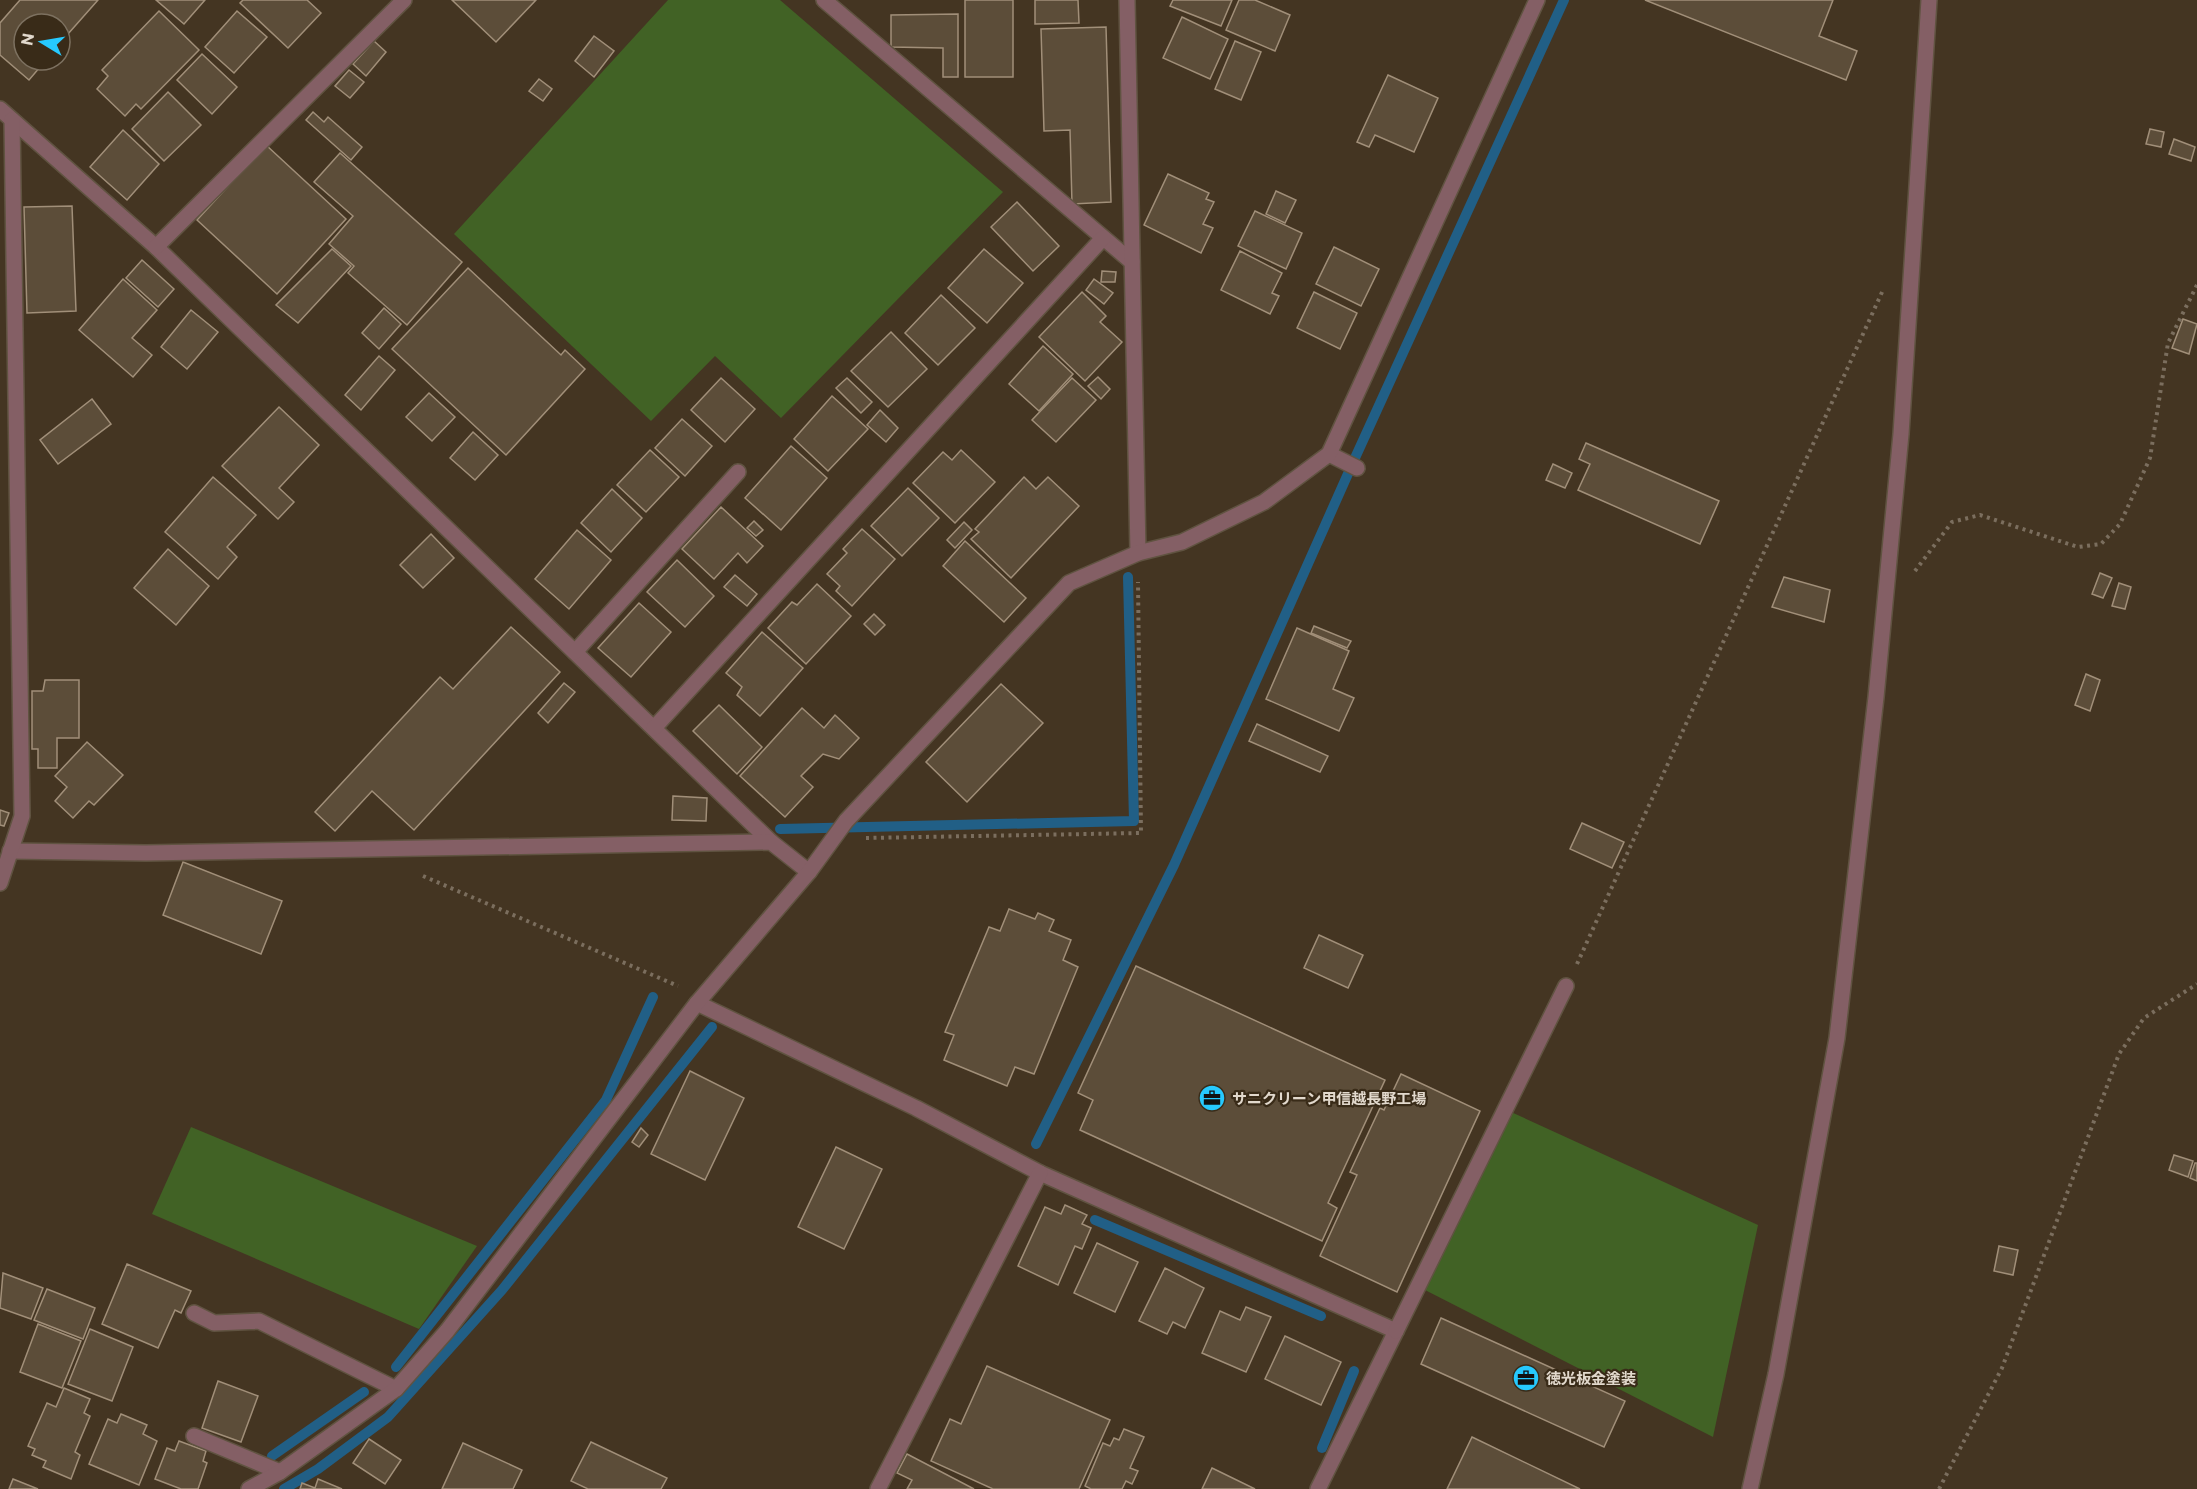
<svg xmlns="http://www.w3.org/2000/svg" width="2197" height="1489" font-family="Commissioner,'Noto Sans JP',sans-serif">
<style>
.green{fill:#416225}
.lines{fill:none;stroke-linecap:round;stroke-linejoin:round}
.stream{stroke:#215f86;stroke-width:10}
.building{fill:#5c4d39;stroke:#a18f79;stroke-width:1.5}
.minor-casing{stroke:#605341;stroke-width:18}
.path{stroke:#7b6e5e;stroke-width:4;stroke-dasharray:3 4.5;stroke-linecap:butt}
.minor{stroke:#845f65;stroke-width:15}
.labels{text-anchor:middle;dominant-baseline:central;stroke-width:4.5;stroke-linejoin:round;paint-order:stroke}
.poi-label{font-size:15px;font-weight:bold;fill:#e2d9cd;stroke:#392b18;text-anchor:start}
</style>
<rect width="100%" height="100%" fill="#443522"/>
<g class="green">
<polygon points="668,0 780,0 1003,192 781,418 715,356 651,421 454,234"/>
<polygon points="1511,1112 1758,1225 1713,1437 1425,1290"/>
<polygon points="191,1127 477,1246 419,1329 152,1214"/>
</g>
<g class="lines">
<g class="stream">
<polyline points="780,829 1134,821 1128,577"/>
<polyline points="1036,1144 1174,865 1355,458 1564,0"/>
<polyline points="1095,1220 1321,1316"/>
<polyline points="396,1367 606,1100 653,997"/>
<polyline points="1322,1448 1354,1371"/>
<polyline points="272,1456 364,1392"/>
<polyline points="284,1489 318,1469 388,1417 502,1290 712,1027"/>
</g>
</g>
<g class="building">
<polygon points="20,0 98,0 60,43 60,24 24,24 24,60 46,60 29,80 0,55 0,23"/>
<polygon points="156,0 205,0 184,24"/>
<polygon points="243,0 307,0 321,13 288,48 240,3"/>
<polygon points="452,0 536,0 496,42"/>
<rect x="965" y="0" width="48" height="77"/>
<polygon points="1035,0 1078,0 1079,23 1035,24"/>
<polygon points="1173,0 1232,0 1221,26 1170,6"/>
<polygon points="1239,0 1255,0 1290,15 1275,51 1226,30"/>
<polygon points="1645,0 1833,0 1819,36 1857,51 1846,80"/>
<polygon points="159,11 199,50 141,109 136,104 125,116 97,89 108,76 102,70"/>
<polygon points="237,11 267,37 234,73 205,47"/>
<polygon points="958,14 958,77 943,77 943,48 891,47 891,15"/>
<polygon points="1182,17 1228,39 1210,79 1163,58"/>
<polygon points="1106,27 1111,202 1072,204 1070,130 1044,131 1041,29"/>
<polygon points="594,36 614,51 594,77 575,61"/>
<polygon points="374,41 386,52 366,76 353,64"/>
<polygon points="1235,41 1261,52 1241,100 1215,89"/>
<polygon points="202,54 237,87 212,114 177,80"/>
<polygon points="349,70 364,82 350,98 335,86"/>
<polygon points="1388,75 1438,98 1414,152 1375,135 1369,147 1357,142"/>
<polygon points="539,79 552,89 543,101 529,91"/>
<polygon points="168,92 201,125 164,161 132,129"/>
<polygon points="313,112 324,122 328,117 362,147 351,160 306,120"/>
<polygon points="2150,129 2164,132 2161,147 2146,144"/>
<polygon points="123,130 159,164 127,200 90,167"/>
<polygon points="2174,139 2195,147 2191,161 2169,154"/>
<polygon points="266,145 346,219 277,294 197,220"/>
<polygon points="340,153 462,262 407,325 348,273 354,266 329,244 353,216 314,182"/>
<polygon points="1168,174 1209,193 1206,199 1214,202 1203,224 1213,228 1201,253 1144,225"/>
<polygon points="1276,191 1296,200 1285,223 1266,214"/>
<polygon points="1017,202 1059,246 1033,271 991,227"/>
<polygon points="72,206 76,311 27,313 24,207"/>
<polygon points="1255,211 1302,233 1286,269 1238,246"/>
<polygon points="1334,247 1379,269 1361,306 1316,284"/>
<polygon points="332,249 351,266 298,323 276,305"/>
<polygon points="984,249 1023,283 987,323 948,288"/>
<polygon points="1240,251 1282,273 1272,293 1279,296 1270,314 1221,290"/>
<polygon points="142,260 174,289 158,307 126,278"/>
<polygon points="468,268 561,355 565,350 585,369 506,455 392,349"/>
<polygon points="1102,271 1116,272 1115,282 1101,282"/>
<polygon points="123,279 157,310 132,338 152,355 133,377 79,330"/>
<polygon points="1094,279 1113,293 1104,304 1086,290"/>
<polygon points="1082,292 1106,316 1100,322 1122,342 1085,381 1039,337"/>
<polygon points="1314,292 1357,313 1340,349 1297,328"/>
<polygon points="941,295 975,328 938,365 905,333"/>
<polygon points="384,308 401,324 379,349 362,333"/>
<polygon points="191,310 218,332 187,369 161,347"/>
<polygon points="2183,319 2197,324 2189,354 2172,348"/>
<polygon points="891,332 927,369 888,407 851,371"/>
<polygon points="1043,346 1073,374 1039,411 1009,384"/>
<polygon points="379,356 395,370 361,410 345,395"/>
<polygon points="1098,377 1110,389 1101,399 1088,386"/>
<polygon points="721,378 755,409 725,442 691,410"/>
<polygon points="847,378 872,402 861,413 836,388"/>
<polygon points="1072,378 1096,400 1056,442 1032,420"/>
<polygon points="429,393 455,417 432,441 406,417"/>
<polygon points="832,396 868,429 828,471 794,439"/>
<polygon points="92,399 111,424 58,464 40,440"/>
<polygon points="279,407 319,445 279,488 294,502 278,519 222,466"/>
<polygon points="880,410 898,428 886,442 867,425"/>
<polygon points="682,419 712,446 685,476 655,448"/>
<polygon points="473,432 498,455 475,480 450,458"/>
<polygon points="1586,443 1719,501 1700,544 1578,490 1590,464 1579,459"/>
<polygon points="791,446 827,478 781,530 745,498"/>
<polygon points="650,450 679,477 646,512 617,485"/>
<polygon points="961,450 995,482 955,523 913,483 943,452 952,460"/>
<polygon points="1553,464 1572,473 1565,488 1546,480"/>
<polygon points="213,477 256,515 227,547 237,557 218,579 165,532"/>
<polygon points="1024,477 1036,489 1048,477 1079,506 1011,578 971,539 979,532 975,529"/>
<polygon points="908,488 939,518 902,556 871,526"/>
<polygon points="612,489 642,518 611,552 581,523"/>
<polygon points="721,507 763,546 747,563 738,553 714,579 682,549"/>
<polygon points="754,521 763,530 756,536 747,528"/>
<polygon points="964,522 972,530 955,548 947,540"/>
<polygon points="862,529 895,559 852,606 836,591 840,586 827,574 847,553 843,549"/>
<polygon points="577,530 611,560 569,609 535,579"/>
<polygon points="431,534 454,558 423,588 400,565"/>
<polygon points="965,541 1026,598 1004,622 943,566"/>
<polygon points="168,549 209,586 176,625 134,588"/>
<polygon points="677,560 714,596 685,627 647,592"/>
<polygon points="2100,573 2112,578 2103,598 2092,594"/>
<polygon points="735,575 757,594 747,606 724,587"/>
<polygon points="1784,577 1830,590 1824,622 1772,607"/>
<polygon points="2119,583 2131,587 2125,609 2112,606"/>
<polygon points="817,584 851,616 806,664 768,628 792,602 797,605"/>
<polygon points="639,603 671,632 631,677 598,648"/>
<polygon points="874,614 885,625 875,635 864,624"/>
<polygon points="1314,626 1351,641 1347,648 1311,633"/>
<polygon points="511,627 560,672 414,830 372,791 335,831 315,812 440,677 453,689"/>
<polygon points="1297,628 1349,651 1333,689 1354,698 1339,731 1266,699"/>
<polygon points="762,632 803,668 760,716 737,695 742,687 726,673"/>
<polygon points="2086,674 2100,680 2090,711 2075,705"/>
<polygon points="45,680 79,680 79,738 57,738 57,768 38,768 38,749 32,749 32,691 43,691"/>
<polygon points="564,683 575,692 548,723 538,713"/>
<polygon points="1001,684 1043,723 967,802 926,762"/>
<polygon points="719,705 762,747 737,774 693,731"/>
<polygon points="802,708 824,728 835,715 859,738 839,759 823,754 801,776 813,787 785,817 740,776"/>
<polygon points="1257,724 1328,756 1320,772 1249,741"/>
<polygon points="87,742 123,775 94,805 89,801 73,818 55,801 67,787 55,776"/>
<polygon points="673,796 707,798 706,821 672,820"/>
<polygon points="0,810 9,813 4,826 0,825"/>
<polygon points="1582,823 1624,842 1612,868 1570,849"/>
<polygon points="183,862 282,901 261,954 163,915"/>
<polygon points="1009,909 1035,919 1038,913 1054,920 1049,931 1071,940 1063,960 1078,967 1034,1074 1015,1067 1007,1086 944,1060 954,1035 945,1032 989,927 1000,931"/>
<polygon points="1319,935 1363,955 1348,988 1304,968"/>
<polygon points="1136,966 1385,1080 1328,1203 1337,1208 1322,1241 1080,1130 1093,1100 1078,1093"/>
<polygon points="690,1071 744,1098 705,1180 651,1154"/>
<polygon points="1401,1074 1480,1111 1397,1292 1320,1256 1357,1175 1350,1172 1380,1108 1384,1110"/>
<polygon points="641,1128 648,1135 639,1147 632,1142"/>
<polygon points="836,1147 882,1169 844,1249 798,1227"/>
<polygon points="2174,1155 2193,1161 2188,1177 2169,1170"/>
<polygon points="2195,1163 2197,1163 2197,1181 2190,1178"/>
<polygon points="1065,1205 1087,1215 1082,1224 1091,1228 1082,1249 1075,1246 1058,1285 1018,1266 1045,1207 1061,1214"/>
<polygon points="1097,1243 1138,1262 1115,1312 1074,1293"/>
<polygon points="1999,1246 2018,1250 2013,1275 1994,1271"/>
<polygon points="127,1264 191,1291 181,1313 175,1310 158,1348 102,1324"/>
<polygon points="1165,1268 1204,1288 1185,1328 1173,1322 1167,1334 1139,1321"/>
<polygon points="3,1273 43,1288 31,1319 0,1308"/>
<polygon points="47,1289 95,1308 83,1339 34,1320"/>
<polygon points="1246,1307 1271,1317 1246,1372 1202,1353 1220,1311 1240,1320"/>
<polygon points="1441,1318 1625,1401 1604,1447 1421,1364"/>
<polygon points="38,1324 81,1341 62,1388 20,1372"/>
<polygon points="90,1329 133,1347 112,1401 68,1384"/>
<polygon points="1285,1336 1341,1362 1321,1405 1265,1379"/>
<polygon points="987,1366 1110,1420 1079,1489 993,1489 931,1461 950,1419 961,1424"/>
<polygon points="218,1381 258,1396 241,1442 202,1428"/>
<polygon points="64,1388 90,1399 84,1413 90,1416 75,1452 80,1455 71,1479 43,1467 46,1461 32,1455 35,1449 28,1446 47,1403 56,1407"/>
<polygon points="121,1414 147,1425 143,1434 157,1441 139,1485 89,1464 108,1419 117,1423"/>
<polygon points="1124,1429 1144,1437 1130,1468 1138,1471 1132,1484 1126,1481 1122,1489 1091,1489 1085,1486 1103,1443 1110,1446 1114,1438 1119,1440"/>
<polygon points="1472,1437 1580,1489 1447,1489"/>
<polygon points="369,1439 401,1460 385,1484 353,1463"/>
<polygon points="179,1441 206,1451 203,1461 207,1463 198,1489 181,1489 155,1479 167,1448 175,1451"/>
<polygon points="591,1442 667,1478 661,1489 588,1489 571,1481"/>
<polygon points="463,1443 522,1470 513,1489 442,1489"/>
<polygon points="907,1454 974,1489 907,1489 912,1480 897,1473"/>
<polygon points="1212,1468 1255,1489 1202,1489"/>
<polygon points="13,1479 38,1489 9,1489"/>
<polygon points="318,1479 342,1489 300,1489 302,1483 315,1488"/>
</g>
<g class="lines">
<defs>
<g id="minor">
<polyline points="824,0 1132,262"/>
<polyline points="1127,0 1138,553"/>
<polyline points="0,109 156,247 771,842"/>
<polyline points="156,247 404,0"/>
<polyline points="1329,454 1357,468"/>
<polyline points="575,652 738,472"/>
<polyline points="654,728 1103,238"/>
<polyline points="10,851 146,853 771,842 809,872"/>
<polyline points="0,883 22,816 12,120"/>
<polyline points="697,1003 916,1108 1040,1173 1396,1331 1318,1489"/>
<polyline points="194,1313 214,1323 259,1321 396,1389"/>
<polyline points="1396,1331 1566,986"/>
<polyline points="194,1436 280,1472"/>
<polyline points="249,1489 280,1472 396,1389 447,1331 697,1003 809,872 846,821 1069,583 1138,553 1182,542 1264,502 1329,454 1537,0"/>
<polyline points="878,1489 1040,1173"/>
<polyline points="1750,1489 1776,1374 1837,1038 1876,697 1901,434 1929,0"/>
</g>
</defs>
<use href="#minor" class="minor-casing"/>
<g class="path">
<polyline points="1915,571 1952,522 1980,515 2078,547 2101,544 2120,524 2150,458 2168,343 2197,285"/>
<polyline points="866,838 1141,833 1138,582"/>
<polyline points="423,876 678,986"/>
<polyline points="1577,964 1883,290"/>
<polyline points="1939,1489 2002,1368 2119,1054 2144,1018 2197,984"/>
</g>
<use href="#minor" class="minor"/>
</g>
<defs>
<symbol id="office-disc" viewBox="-11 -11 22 22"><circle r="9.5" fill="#26c9fe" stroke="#392b18"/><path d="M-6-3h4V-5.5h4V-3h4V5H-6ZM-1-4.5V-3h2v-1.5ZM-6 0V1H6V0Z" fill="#111"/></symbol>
</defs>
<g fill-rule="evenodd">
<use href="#office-disc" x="1197" y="1083" width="30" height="30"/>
<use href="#office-disc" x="1511" y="1363" width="30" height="30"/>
</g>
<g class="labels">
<g class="poi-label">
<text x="1232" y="1098">サニクリーン甲信越長野工場</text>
<text x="1546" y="1378">徳光板金塗装</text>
</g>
</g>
<g transform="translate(42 42) rotate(281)"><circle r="28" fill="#392b18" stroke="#7d7160" stroke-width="1.5"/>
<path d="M0-4.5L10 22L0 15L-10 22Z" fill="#26c9fe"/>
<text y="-9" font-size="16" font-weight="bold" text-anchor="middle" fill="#e2d9cd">N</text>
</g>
</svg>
